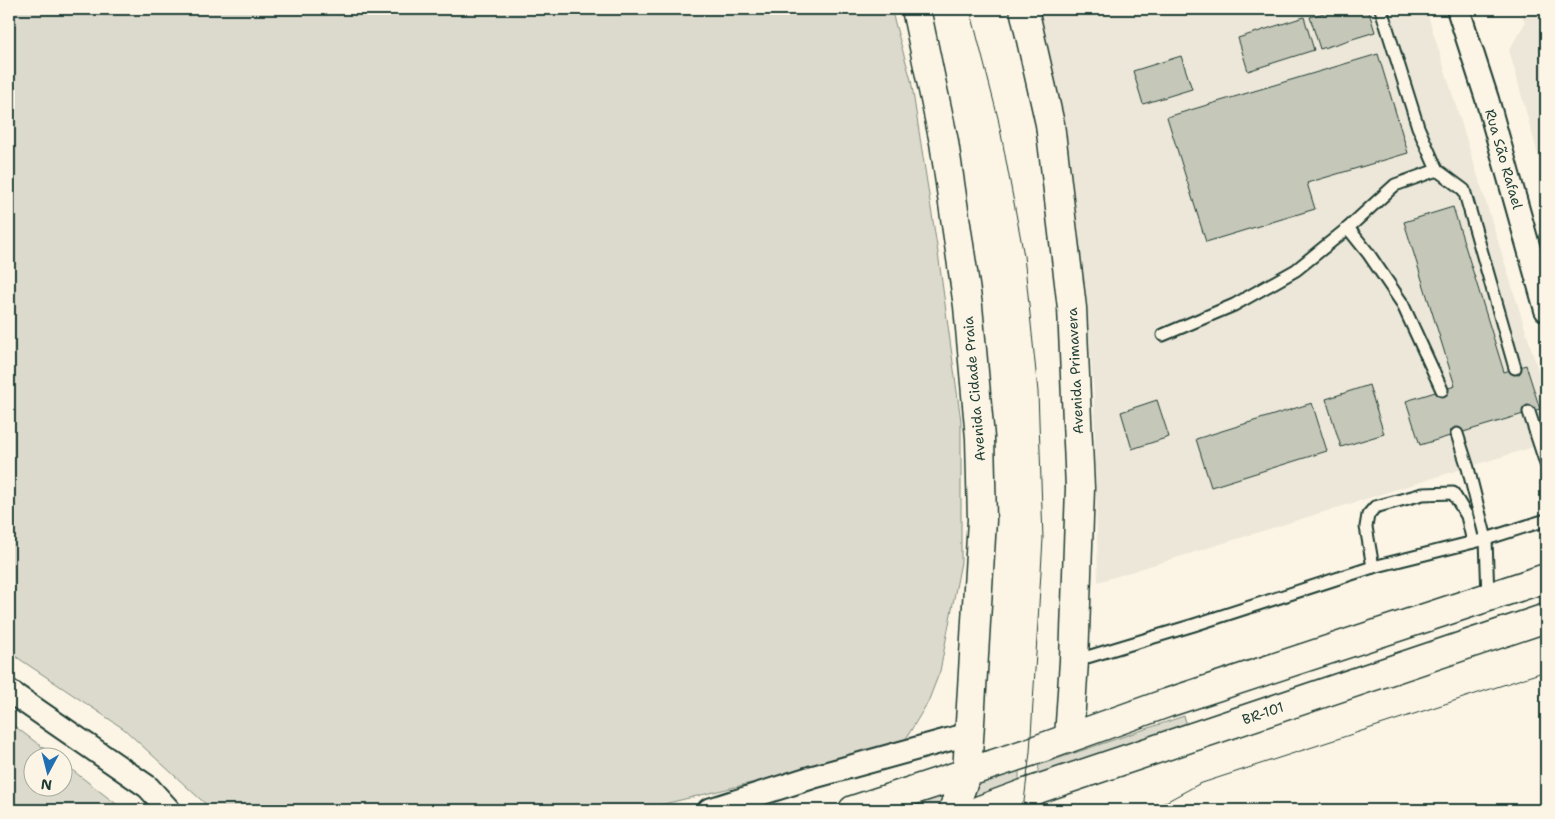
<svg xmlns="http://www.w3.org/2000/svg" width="1555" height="819" font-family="'Shantell Sans',sans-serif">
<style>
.built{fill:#ece7d8}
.green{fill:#dcdacc;stroke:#7e8c80}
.building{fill:#c5c7b9;stroke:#1f3d34}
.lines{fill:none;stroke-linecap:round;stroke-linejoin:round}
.lane-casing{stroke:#1f3d34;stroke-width:15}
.street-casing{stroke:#1f3d34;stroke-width:26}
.secondary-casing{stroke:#1f3d34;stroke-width:31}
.primary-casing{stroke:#1f3d34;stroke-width:31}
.lane{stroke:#fcf5e5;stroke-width:11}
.street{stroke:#fcf5e5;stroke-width:22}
.secondary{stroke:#fcf5e5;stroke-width:28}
.primary{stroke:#fcf5e5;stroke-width:28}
.tram{stroke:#1f3d34;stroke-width:1}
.labels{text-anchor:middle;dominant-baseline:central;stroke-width:4;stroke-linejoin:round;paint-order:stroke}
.street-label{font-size:14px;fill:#1f3d34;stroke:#fcf5e5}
</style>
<rect width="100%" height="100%" fill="#fcf5e5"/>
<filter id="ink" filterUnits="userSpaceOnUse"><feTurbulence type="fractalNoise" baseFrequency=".02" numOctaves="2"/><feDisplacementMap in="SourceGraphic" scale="10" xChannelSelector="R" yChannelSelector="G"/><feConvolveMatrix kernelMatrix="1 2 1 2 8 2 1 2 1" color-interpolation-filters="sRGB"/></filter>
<g filter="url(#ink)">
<g class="built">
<polygon points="1034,9 1426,9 1546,396 1546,443 1098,582 1094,394 1086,305 1067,162"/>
<polygon points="1520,9 1546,9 1546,184 1509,50 1525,23"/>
</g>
<g class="green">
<polygon points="9,9 891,9 911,80 938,253 961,421 961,562 940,671 928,702 901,747 639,810 212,810 124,729 9,652"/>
<polygon points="1184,716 1188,728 1037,777 1039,765"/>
<polygon points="9,722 54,756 32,756 32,786 62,786 63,763 124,810 9,810"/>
<polygon points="1019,770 1019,783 964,802 972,785"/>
<polygon points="952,792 941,810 898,810"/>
</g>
<g class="building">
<polygon points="1337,9 1368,9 1375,32 1320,49 1310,17"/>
<polygon points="1304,17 1314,50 1248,71 1238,38"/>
<polygon points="1378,54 1408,153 1307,183 1315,209 1206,242 1167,117"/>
<polygon points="1181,56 1192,89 1143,104 1133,71"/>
<polygon points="1453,207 1504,372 1526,365 1540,409 1420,445 1406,401 1455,386 1404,222"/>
<polygon points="1369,385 1384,434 1341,447 1326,399"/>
<polygon points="1157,400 1169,437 1132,449 1121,412"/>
<polygon points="1312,403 1327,451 1211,487 1196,439"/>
</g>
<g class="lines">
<defs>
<g id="lane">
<polyline points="1437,170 1464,190 1515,368"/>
<polyline points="1348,228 1395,185 1437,170 1418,127 1381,9"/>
<polyline points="1163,335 1234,305 1296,270 1348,228 1368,253 1402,303 1442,390"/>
<polyline points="1529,412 1546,464"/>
<polyline points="1457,434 1468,468 1486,539 1488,597"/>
<polyline points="1373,567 1366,527 1368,515 1375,507 1423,494 1453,493 1467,516 1473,542"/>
<polyline points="1074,661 1194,625 1373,567 1486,539 1546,520"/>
</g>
<g id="street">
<polyline points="1458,9 1487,99 1546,310"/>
<polyline points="9,691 148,787 169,810"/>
<polyline points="709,810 813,777 969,734"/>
</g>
<g id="secondary">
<polyline points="916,9 944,142 968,306 980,438 982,520 967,773"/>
<polyline points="1024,9 1050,124 1072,308 1080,488 1074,661 1069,738"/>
</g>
<g id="primary">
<polyline points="853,810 1030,752 1167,703 1546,578"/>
<polyline points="953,810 967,773"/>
<polyline points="980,810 1026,793 1546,618"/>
</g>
</defs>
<use href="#lane" class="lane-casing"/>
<use href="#street" class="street-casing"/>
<use href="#secondary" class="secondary-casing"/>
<use href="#primary" class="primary-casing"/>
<use href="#lane" class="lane"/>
<use href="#street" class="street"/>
<use href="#secondary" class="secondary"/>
<use href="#primary" class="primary"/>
<g class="tram">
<polyline points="970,9 998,118 1024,256 1038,392 1043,539 1030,752 1023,810"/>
<polyline points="1151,810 1199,784 1546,671"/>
</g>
</g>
</g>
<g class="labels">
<g class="street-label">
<text transform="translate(1504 159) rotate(74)">Rua São Rafael</text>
<text transform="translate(1075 371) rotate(-93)">Avenida Primavera</text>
<text transform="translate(974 389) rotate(-95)">Avenida Cidade Praia</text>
<text transform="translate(1263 713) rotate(-19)">BR-101</text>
</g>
</g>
<rect width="1555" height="819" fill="none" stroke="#fcf5e5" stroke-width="30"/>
<rect x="15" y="15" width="1525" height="789" fill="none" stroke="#1f3d34" stroke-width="2" filter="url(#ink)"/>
<g transform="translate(48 772) rotate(187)"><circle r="24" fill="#fcf5e5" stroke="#a4ab9e"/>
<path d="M0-4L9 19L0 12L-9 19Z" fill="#1f6fb2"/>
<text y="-8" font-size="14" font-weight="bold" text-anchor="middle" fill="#1f3d34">N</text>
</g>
</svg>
